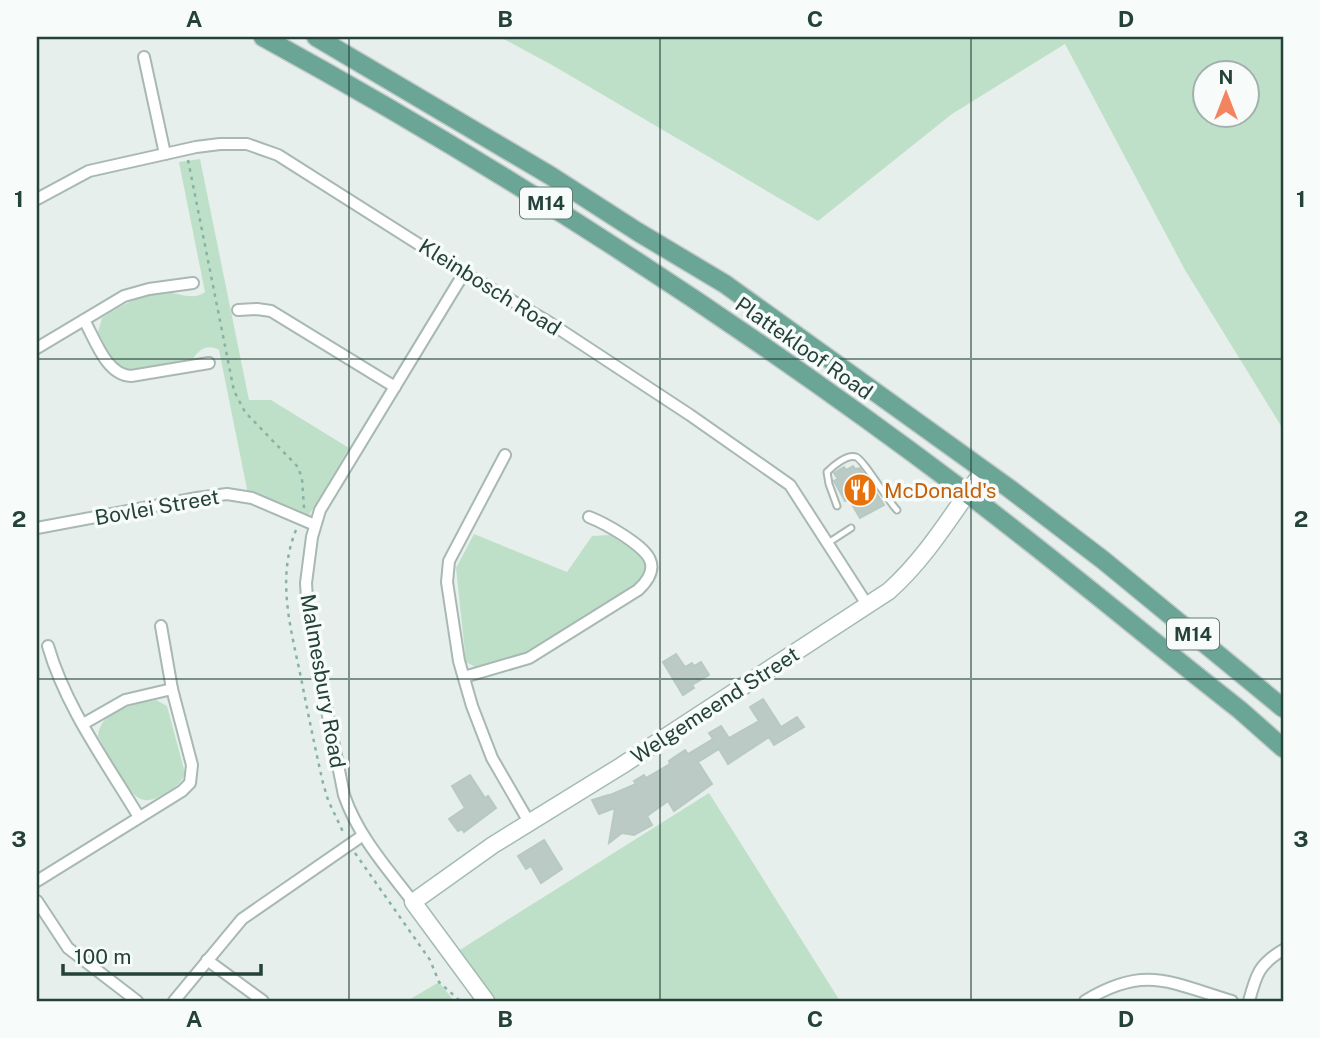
<svg xmlns="http://www.w3.org/2000/svg" width="1320" height="1038" font-family="'Public Sans',sans-serif">
<style>
.green{fill:#bfe0c8;fill-rule:evenodd}
.building{fill:#bbcac4;stroke:#b8c9c2;stroke-width:2}
.lines{fill:none;stroke-linecap:round;stroke-linejoin:round}
.lane-casing{stroke:#a8b8b2;stroke-width:9}
.street-casing{stroke:#a8b8b2;stroke-width:14}
.secondary-casing{stroke:#a4bbb3;stroke-width:19}
.primary-casing{stroke:#c2cac8;stroke-width:21}
.path{stroke:#86b3a5;stroke-width:2.5;stroke-dasharray:3.5 5;stroke-linecap:butt}
.lane{stroke:#fff;stroke-width:5}
.street{stroke:#fff;stroke-width:10}
.secondary{stroke:#fff;stroke-width:16}
.primary{stroke:#6aa596;stroke-width:18}
.grid{fill:none;stroke:#24423a;stroke-width:2;stroke-opacity:0.55}
.labels{text-anchor:middle;dominant-baseline:central;stroke-width:7;stroke-linejoin:round;paint-order:stroke}
.shield{fill:#f7fbf9;stroke:#637a73;stroke-width:2}
.shield-label{font-size:19px;font-weight:bold;fill:#24423a}
.street-label{font-size:21px;fill:#24423a;stroke:#f7fbf9}
.food-label{font-size:21px;fill:#c56008;stroke:#f7fbf9;text-anchor:start}
.neatline{fill:none;stroke:#24423a;stroke-width:2.5}
.grid-label{font-size:23px;text-anchor:middle;font-weight:bold;fill:#24423a}
</style>
<rect width="100%" height="100%" fill="#e6efeb"/>
<g class="green">
<path d="M500,37H1283V429L1185,270L1065,44L952,114L818,221L552,65ZM1204,74H1246V116H1204Z"/>
<path d="M200,159L249,400H271L349,448L308,517L248,494L219,350C208,343 197,350 192,361L130,370C113,366 105,347 98,332L102,318C121,305 140,295 163,293C178,291 192,302 205,292L179,162Z"/>
<polygon points="474,534 567,572 592,536 610,535 642,555 646,566 642,581 529,653 477,668 466,662 456,568"/>
<path d="M156,700L167,706L185,773C181,785 172,789 162,795C155,799 148,802 141,799C126,794 106,750 98,736C100,710 135,704 156,700Z"/>
<polygon points="709,793 840,1001 491,1001 455,953"/>
<polygon points="439,982 454,1001 407,1001"/>
</g>
<g class="building">
<polygon points="853,466 855,469 860,468 884,505 860,518 849,499 845,501 834,481 838,479 834,473 844,467 846,470"/>
<polygon points="676,654 685,667 692,663 694,666 701,662 709,675 692,685 694,688 683,695 663,662"/>
<polygon points="763,699 781,727 797,717 804,727 774,745 769,737 728,764 719,749 698,762 712,784 674,811 668,801 647,816 652,825 634,835 622,833 609,843 615,808 599,814 592,800 608,795 608,796 636,784 634,781 644,775 646,778 670,764 669,761 685,750 688,754 713,739 709,733 721,726 729,738 759,721 750,707"/>
<polygon points="470,775 485,798 488,796 496,808 464,832 462,829 458,831 449,819 465,808 452,786"/>
<polygon points="544,840 562,869 541,883 531,866 526,869 518,856"/>
</g>
<g class="lines">
<defs>
<g id="lane">
<path d="M837,506L829,484L827,472C833,466 847,454 856,457C863,459 888,501 897,510"/>
<polyline points="828,543 851,528"/>
</g>
<g id="street">
<polyline points="144,57 165,154"/>
<polyline points="37,199 89,171 196,147 220,144 247,144 278,155 464,273 547,321 690,415 790,485 868,606"/>
<polyline points="238,310 257,309 271,311 395,387"/>
<path d="M84,320C95,339 106,375 131,376L209,363"/>
<polyline points="37,348 124,296 149,289 193,283"/>
<polyline points="505,455 449,561 447,582 459,661 472,706 492,758 529,822"/>
<polyline points="37,528 197,498 227,494 252,498 315,525"/>
<path d="M48,646C66,708 106,762 139,817"/>
<path d="M464,677L529,658L638,590C665,565 647,551 623,535C612,528 602,522 589,517"/>
<polyline points="83,724 125,700 172,689"/>
<polyline points="37,881 182,791 190,783 192,765 172,689 161,626"/>
<polyline points="37,901 68,948 137,1001"/>
<path d="M413,902C387,868 358,836 344,795L308,616L306,583L312,537L320,510L464,273"/>
<polyline points="207,960 263,1001"/>
<polyline points="174,1001 242,919 362,836"/>
<path d="M1085,1001C1145,964 1171,983 1232,1001"/>
<path d="M1249,1001C1256,975 1259,964 1283,950"/>
</g>
<path id="secondary" d="M486,1001L413,902L493,845L621,766L889,591C928,556 953,512 984,470"/>
<g id="primary">
<path d="M263,37C507,171 741,323 964,491C1058,562 1148,638 1240,710L1283,748"/>
<polyline points="316,37 551,176 638,232 725,284 1010,489 1103,560 1283,708"/>
</g>
</defs>
<use href="#lane" class="lane-casing"/>
<use href="#street" class="street-casing"/>
<use href="#secondary" class="secondary-casing"/>
<use href="#primary" class="primary-casing"/>
<g class="path">
<polyline points="188,160 234,391 245,412 298,467 302,479 304,508"/>
<path d="M296,530C276,579 291,629 301,678C308,713 315,748 323,783L328,800L344,834"/>
<polyline points="355,853 430,960 439,982 460,1001"/>
</g>
<use href="#lane" class="lane"/>
<use href="#street" class="street"/>
<use href="#secondary" class="secondary"/>
<use href="#primary" class="primary"/>
</g>
<path class="grid" d="M349,37V1001M660,37V1001M971,37V1001M37,359H1283M37,679H1283"/>
<defs>
<symbol id="restaurant-disc" viewBox="-11 -11 22 22"><circle r="9.5" fill="#e8710a" stroke="#f7fbf9"/><path d="M-5-6h1v4h1v-4h1v4h1v-4h1v5L-1.5 .5V6h-2V.5L-5-1ZM5-6V6H3V1.5H1.5Q1.5-4 5-6Z" fill="#fff"/></symbol>
</defs>
<g fill-rule="evenodd">
<use href="#restaurant-disc" x="841" y="471" width="38" height="38"/>
</g>
<g class="labels">
<g class="shield">
<rect x="520" y="187.5" width="52" height="31" rx="5"/>
<rect x="1167" y="618.5" width="52" height="31" rx="5"/>
</g>
<g class="shield-label">
<text x="546" y="203">M14</text>
<text x="1193" y="634">M14</text>
</g>
<g class="street-label">
<text transform="translate(490 287) rotate(32)">Kleinbosch Road</text>
<text transform="translate(804 348) rotate(35)">Plattekloof Road</text>
<text transform="translate(157 507) rotate(-10)">Bovlei Street</text>
<text transform="translate(323 681) rotate(80)">Malmesbury Road</text>
<text transform="translate(715 705) rotate(-33)">Welgemeend Street</text>
</g>
<g class="food-label">
<text x="884" y="490">McDonald's</text>
</g>
</g>
<rect width="1320" height="1038" fill="none" stroke="#f7fbf9" stroke-width="77"/>
<g transform="translate(1226 94)"><circle r="33" fill="#f7fbf9" stroke="#a3b1ad" stroke-width="2"/>
<path d="M0-5L12 26L0 18L-12 26Z" fill="#f4845f"/>
<text y="-10" font-size="19" font-weight="bold" text-anchor="middle" fill="#24423a">N</text>
</g>
<path d="M63 964v10h198v-10" fill="none" stroke="#24423a" stroke-width="3.5"/>
<text x="74" y="964" font-size="21" fill="#24423a" stroke="#f7fbf9" stroke-width="5" paint-order="stroke">100 m</text>
<rect x="38" y="38" width="1244" height="962" class="neatline"/>
<g class="grid-label">
<text x="194" y="27">A</text>
<text x="505" y="27">B</text>
<text x="815" y="27">C</text>
<text x="1126" y="27">D</text>
<text x="19" y="207">1</text>
<text x="1301" y="207">1</text>
<text x="19" y="527">2</text>
<text x="1301" y="527">2</text>
<text x="19" y="847">3</text>
<text x="1301" y="847">3</text>
<text x="194" y="1027">A</text>
<text x="505" y="1027">B</text>
<text x="815" y="1027">C</text>
<text x="1126" y="1027">D</text>
</g>
</svg>
